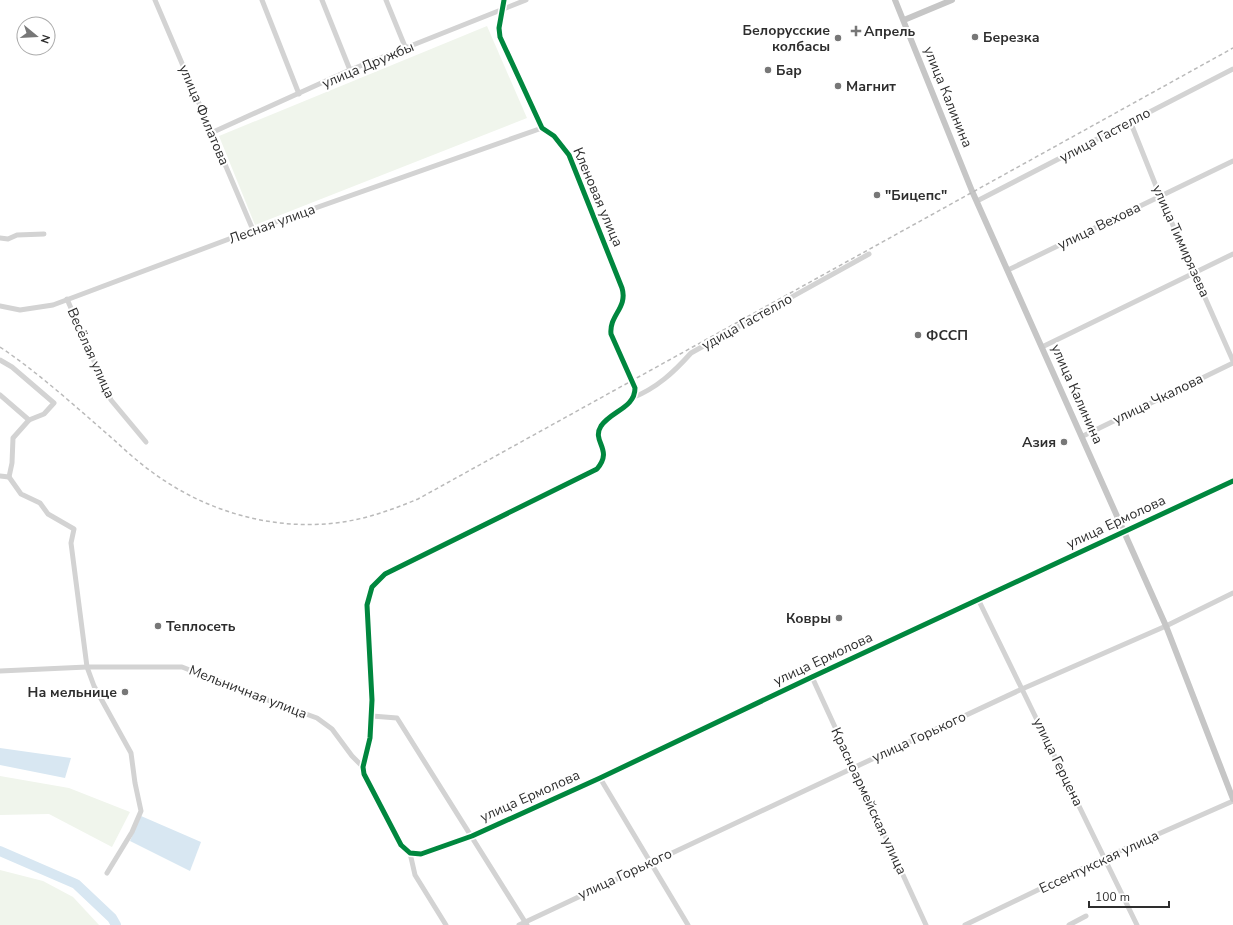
<svg xmlns="http://www.w3.org/2000/svg" width="1233" height="925" font-family="'Nunito Sans',sans-serif">
<style>
.green{fill:#f0f5ec}
.water{fill:#d8e7f2}
.lines{fill:none;stroke-linecap:round;stroke-linejoin:round}
.river{stroke:#d8e7f2;stroke-width:10}
.minor{stroke:#d3d3d3;stroke-width:5}
.major{stroke:#c6c6c6;stroke-width:6}
.rail{stroke:#bababa;stroke-width:1.5;stroke-dasharray:4 3;stroke-linecap:butt}
.cycleway-casing{stroke:#fff;stroke-width:8}
.cycleway{stroke:#00873e;stroke-width:5}
.poi-dot{fill:#777;stroke:#fff;stroke-width:1.5}
.labels{text-anchor:middle;dominant-baseline:central;stroke-width:4;stroke-linejoin:round;paint-order:stroke}
.poi-label{font-size:14px;font-weight:bold;fill:#2e2e2e;stroke:#fff;text-anchor:start}
.street-label{font-size:14px;fill:#2e2e2e;stroke:#fff}
</style>
<rect width="100%" height="100%" fill="#fff"/>
<g class="green">
<polygon points="487,26 527,118 255,225 219,136"/>
<polygon points="0,776 69,788 130,812 112,847 49,814 0,815"/>
<polygon points="0,870 43,881 73,897 99,925 0,925"/>
</g>
<g class="water">
<polygon points="0,748 71,758 65,778 0,765"/>
<polygon points="141,816 201,842 190,871 130,841"/>
</g>
<g class="lines">
<polyline class="river" points="0,851 76,884 112,918 116,925"/>
<g class="minor">
<polyline points="155,0 253,230"/>
<polyline points="262,0 299,94"/>
<polyline points="322,0 350,70"/>
<polyline points="386,0 406,49"/>
<path d="M504,0L499,28L500,37L542,128L554,136L569,155L622,288C628,308 609,315 611,334L635,388C635,408 611,411 601,426C591,442 614,449 597,469L385,574L372,587L367,605L372,700L370,738L363,767L364,774L401,845L410,853L421,854L472,836L600,778L812,677L1233,481"/>
<polyline points="1130,121 1160,196 1233,361"/>
<polyline points="211,133 350,70 526,0"/>
<polyline points="977,201 1233,69"/>
<polyline points="0,238 8,239 17,235 44,234"/>
<polyline points="1008,270 1233,161"/>
<polyline points="67,299 111,400 146,442"/>
<polyline points="0,306 20,310 53,305 253,230 542,128"/>
<polyline points="1042,347 1233,254"/>
<polyline points="0,360 12,367 54,403 44,414 29,420 13,438 12,463 9,477"/>
<polyline points="0,395 29,420"/>
<path d="M632,398C657,388 674,372 691,353L869,254"/>
<polyline points="1083,436 1233,363"/>
<polyline points="0,476 9,477"/>
<polyline points="9,477 21,494 40,503 48,514 74,529 71,543 87,667 94,686 131,753 135,783 141,811 132,832 107,873"/>
<polyline points="978,599 1137,925"/>
<polyline points="0,671 87,667 182,667 270,701 317,718 332,729 352,756 363,767"/>
<polyline points="812,677 926,925"/>
<polyline points="372,716 397,718 527,925"/>
<polyline points="600,778 688,925"/>
<polyline points="410,853 415,875 446,925"/>
<polyline points="519,925 853,768 1022,689 1166,626 1233,593"/>
<polyline points="965,925 1104,858 1233,801"/>
<polyline points="1069,925 1086,916"/>
</g>
<g class="major">
<polyline points="895,0 972,191 1166,626 1233,799"/>
<polyline points="904,20 952,0"/>
</g>
<path class="rail" d="M0,347C40,374 76,407 113,439C125,450 138,462 152,472C206,512 275,532 343,522C369,518 394,509 418,499L1233,48"/>
<defs>
<path id="cycleway" d="M504,0L499,28L500,37L542,128L554,136L569,155L622,288C628,308 609,315 611,334L635,388C635,408 611,411 601,426C591,442 614,449 597,469L385,574L372,587L367,605L372,700L370,738L363,767L364,774L401,845L410,853L421,854L472,836L600,778L812,677L1233,481"/>
</defs>
<use href="#cycleway" class="cycleway-casing"/>
<use href="#cycleway" class="cycleway"/>
</g>
<g class="poi-dot">
<path d="M854 25h4v4h4v4h-4v4h-4v-4h-4v-4h4z"/>
<circle cx="975" cy="37" r="4"/>
<circle cx="838" cy="38" r="4"/>
<circle cx="768" cy="70" r="4"/>
<circle cx="838" cy="86" r="4"/>
<circle cx="877" cy="195" r="4"/>
<circle cx="918" cy="335" r="4"/>
<circle cx="1064" cy="442" r="4"/>
<circle cx="839" cy="618" r="4"/>
<circle cx="158" cy="626" r="4"/>
<circle cx="125" cy="692" r="4"/>
</g>
<g class="labels">
<g class="poi-label">
<text x="830" y="30" text-anchor="end">Белорусские<tspan x="830" dy="16">колбасы</tspan></text>
<text x="864" y="31">Апрель</text>
<text x="983" y="37">Березка</text>
<text x="776" y="70">Бар</text>
<text x="846" y="86">Магнит</text>
<text x="885" y="195">"Бицепс"</text>
<text x="926" y="335">ФССП</text>
<text x="1056" y="442" text-anchor="end">Азия</text>
<text x="831" y="618" text-anchor="end">Ковры</text>
<text x="166" y="626">Теплосеть</text>
<text x="117" y="692" text-anchor="end">На мельнице</text>
</g>
<g class="street-label">
<text transform="translate(368 65) rotate(-23)">улица Дружбы</text>
<text transform="translate(948 97) rotate(68)">улица Калинина</text>
<text transform="translate(204 115) rotate(67)">улица Филатова</text>
<text transform="translate(1105 135) rotate(-28)">улица Гастелло</text>
<text transform="translate(598 197) rotate(67)">Кленовая улица</text>
<text transform="translate(272 224) rotate(-20)">Лесная улица</text>
<text transform="translate(1099 226) rotate(-26)">улица Вехова</text>
<text transform="translate(1181 241) rotate(66)">улица Тимирязева</text>
<text transform="translate(747 322) rotate(-29)">удица Гастелло</text>
<text transform="translate(91 353) rotate(66)">Весёлая улица</text>
<text transform="translate(1077 394) rotate(66)">улица Калинина</text>
<text transform="translate(1158 399) rotate(-26)">улица Чкалова</text>
<text transform="translate(1116 522) rotate(-25)">улица Ермолова</text>
<text transform="translate(823 659) rotate(-25)">улица Ермолова</text>
<text transform="translate(248 692) rotate(21)">Мельничная улица</text>
<text transform="translate(919 737) rotate(-25)">улица Горького</text>
<text transform="translate(1058 762) rotate(64)">улица Герцена</text>
<text transform="translate(530 796) rotate(-24)">улица Ермолова</text>
<text transform="translate(869 801) rotate(65)">Красноармейская улица</text>
<text transform="translate(1099 862) rotate(-25)">Ессентукская улица</text>
<text transform="translate(625 874) rotate(-25)">улица Горького</text>
</g>
</g>
<g transform="translate(36 36) rotate(108)"><circle r="19" fill="#ffffff" stroke="#ababab"/>
<path d="M0-3L7 15L0 10L-7 15Z" fill="#777777"/>
<text y="-6" font-size="11" font-weight="bold" text-anchor="middle" fill="#2e2e2e">N</text>
</g>
<path d="M1089 901v6h80v-6" fill="none" stroke="#2e2e2e" stroke-width="2"/>
<text x="1095" y="901" font-size="12" fill="#2e2e2e" stroke="#ffffff" stroke-width="3" paint-order="stroke">100 m</text>
</svg>
